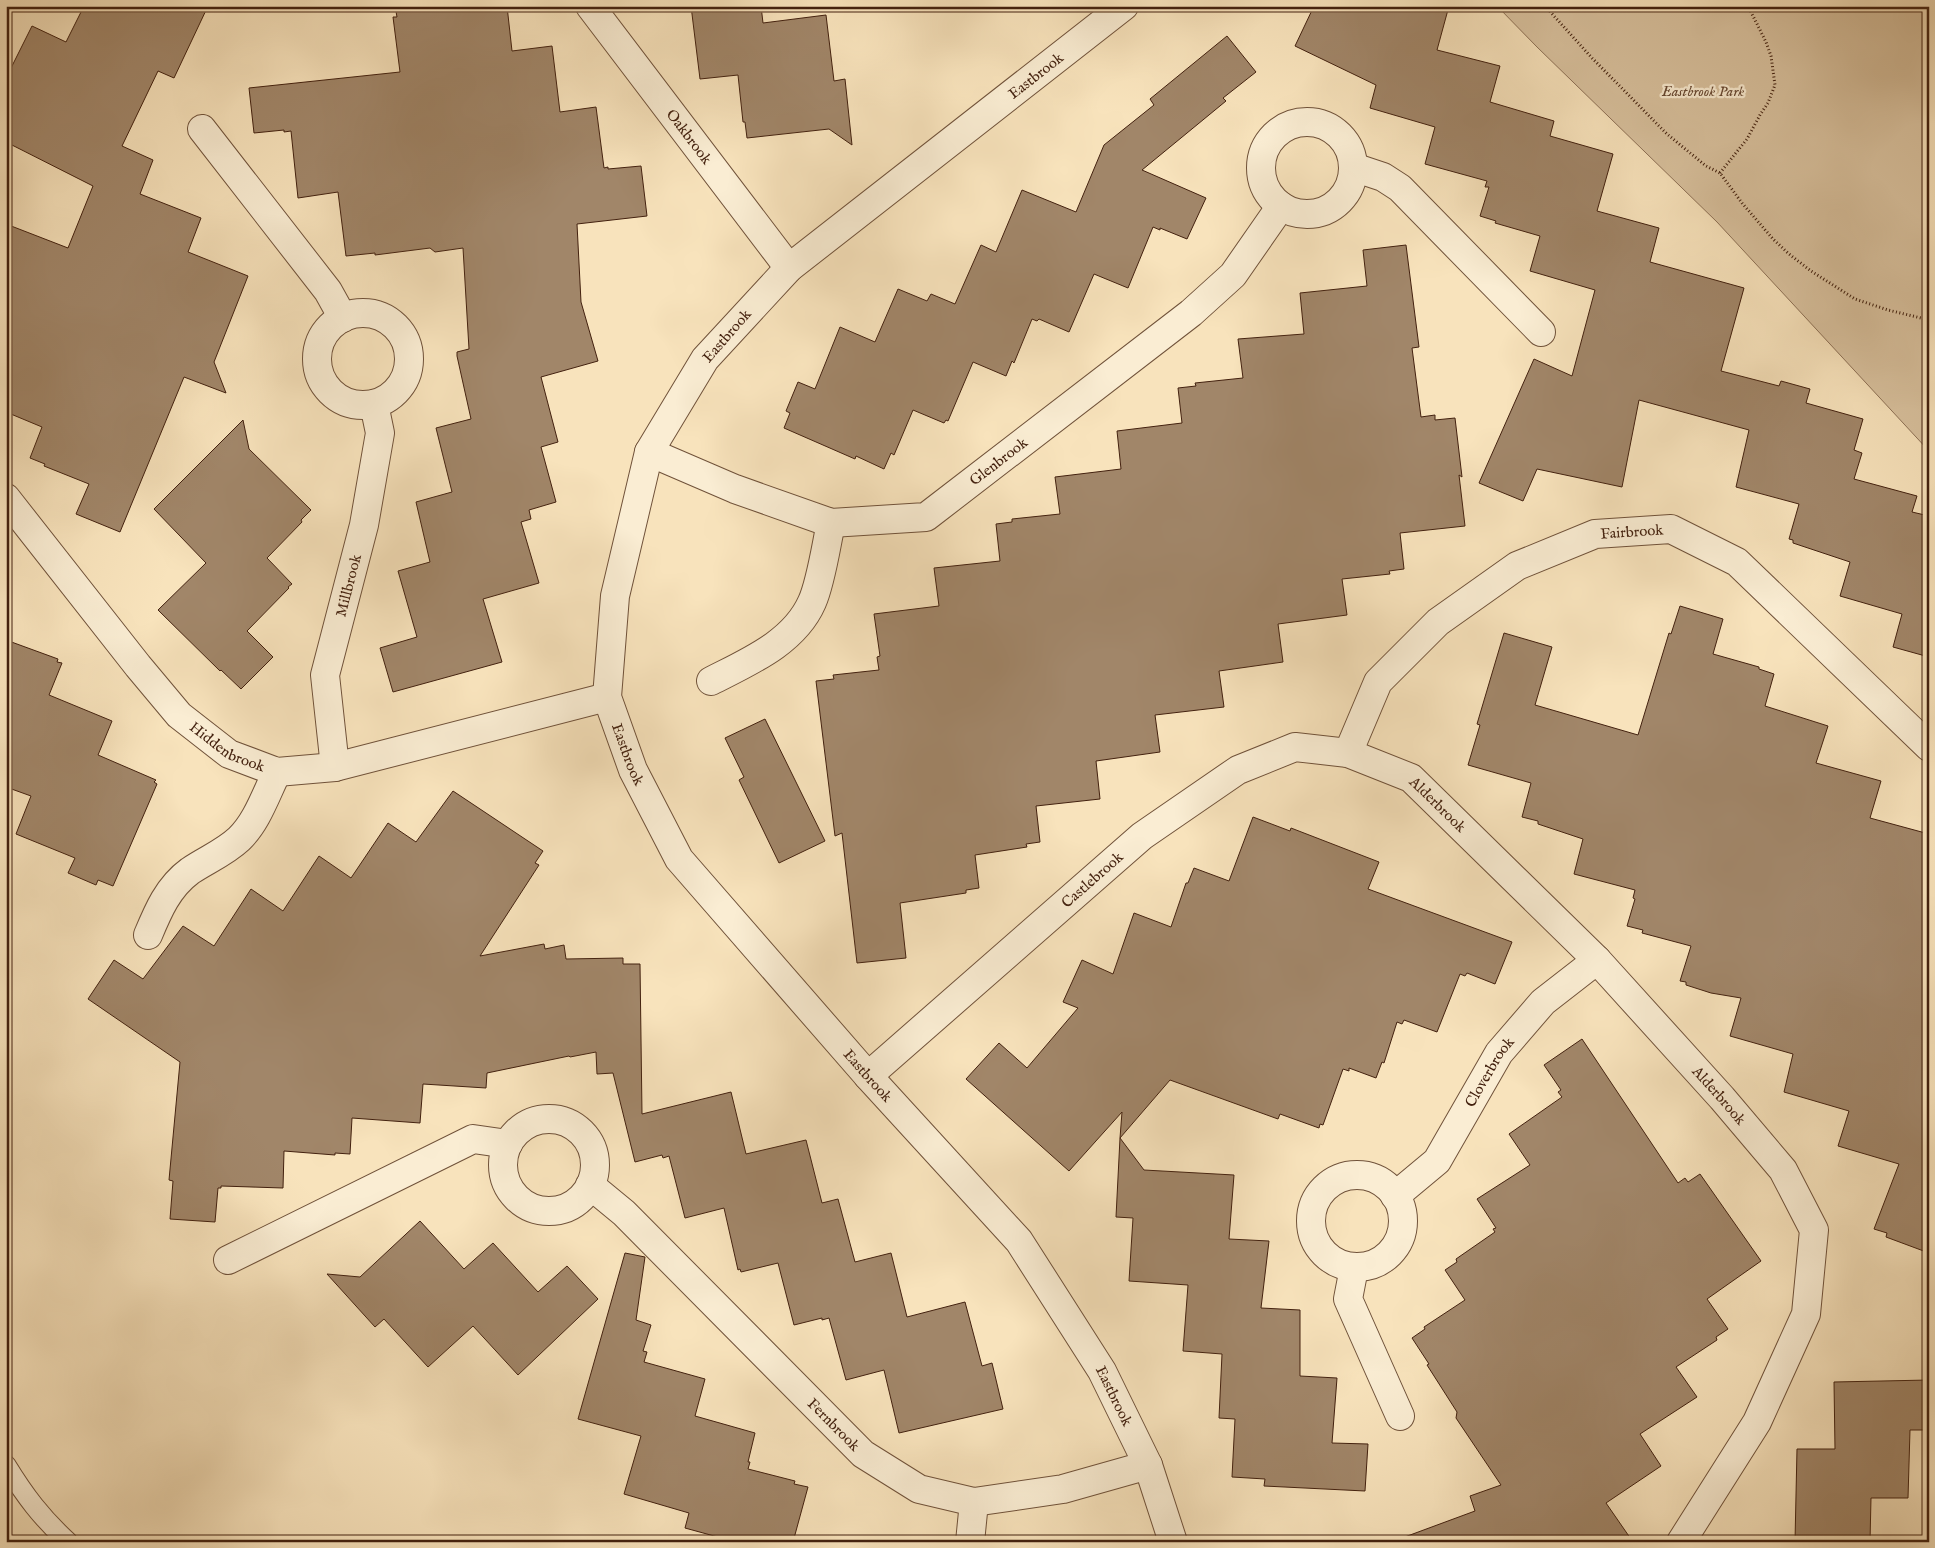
<svg xmlns="http://www.w3.org/2000/svg" width="1935" height="1548" font-family="'IM FELL English',serif">
<style>
.green{fill:#d9c29f;stroke:#8e7257}
.building{fill:#a18669;stroke:#43210f}
.lines{fill:none;stroke-linecap:round;stroke-linejoin:round}
.lane-casing{stroke:#70523a;stroke-width:21}
.street-casing{stroke:#70523a;stroke-width:30}
.path{stroke:#43210f;stroke-width:3;stroke-dasharray:1 2.5;stroke-linecap:butt}
.lane{stroke:#faedd3;stroke-width:19}
.street{stroke:#faedd3;stroke-width:28}
.labels{text-anchor:middle;dominant-baseline:central;stroke-width:4.5;stroke-linejoin:round;paint-order:stroke}
.street-label{font-size:15px;fill:#43210f;stroke:#faedd3}
.park-label{font-size:15px;font-style:italic;fill:#684933;stroke:#faedd3}
</style>
<rect width="100%" height="100%" fill="#f8e3bc"/>
<filter id="stains"><feTurbulence type="fractalNoise" baseFrequency=".004" numOctaves="4"/><feColorMatrix values="0 0 0 0 .2 0 0 0 0 .09 0 0 0 0 .02 0 0 0 .5 -.17"/></filter>
<radialGradient id="worn" r=".72"><stop offset=".6" stop-color="#630" stop-opacity="0"/><stop offset="1" stop-color="#630" stop-opacity=".3"/></radialGradient>
<polygon class="green" points="1497,6 1929,6 1929,451 1717,222 1537,47"/>
<g class="building">
<polygon points="84,6 208,6 174,78 158,71 122,146 153,160 140,194 201,218 188,252 248,276 214,362 226,393 184,377 120,532 76,514 89,484 44,466 45,464 30,458 42,427 6,412 6,224 68,248 93,186 6,142 6,78 32,26 66,42"/>
<polygon points="395,6 507,6 512,51 552,46 560,112 596,107 604,168 608,167 608,169 641,166 647,216 577,224 581,302 598,361 541,377 558,442 541,447 556,502 529,510 531,519 521,522 539,583 483,599 502,662 393,692 380,648 417,637 398,571 430,562 416,502 452,492 436,428 471,419 457,356 457,352 469,349 463,248 435,252 430,248 375,255 375,253 346,256 338,192 298,198 291,131 284,132 284,130 254,133 249,88 400,72 393,17 397,17"/>
<polygon points="691,6 761,6 763,23 826,15 834,81 845,79 852,145 829,129 747,138 745,122 743,122 738,75 700,79"/>
<polygon points="1314,6 1449,6 1437,50 1500,66 1490,102 1554,121 1550,136 1613,154 1597,211 1659,228 1650,262 1744,288 1721,371 1779,386 1781,381 1810,389 1806,403 1863,419 1854,450 1862,453 1854,479 1917,496 1912,512 1929,516 1929,657 1893,647 1902,614 1840,596 1850,562 1793,543 1793,540 1789,539 1799,504 1736,487 1749,430 1639,400 1622,487 1537,469 1523,501 1479,483 1534,359 1572,376 1595,290 1530,271 1540,236 1495,223 1496,221 1480,216 1489,187 1485,187 1487,181 1425,164 1435,127 1370,108 1376,85 1295,46"/>
<polygon points="1227,36 1256,72 1223,98 1226,101 1142,170 1206,198 1187,239 1160,228 1160,230 1153,227 1128,288 1094,274 1069,332 1039,319 1037,321 1032,319 1014,363 1012,361 1006,376 973,362 948,421 946,420 944,423 913,410 894,455 891,453 884,469 856,456 855,459 784,428 790,413 786,411 798,382 815,389 840,327 875,342 898,289 927,301 931,294 955,304 981,245 996,252 1022,190 1076,212 1104,145 1154,105 1150,99"/>
<polygon points="1406,245 1419,347 1412,348 1421,417 1435,415 1435,420 1455,418 1462,477 1459,475 1465,526 1400,533 1404,569 1389,571 1390,574 1342,579 1347,615 1278,624 1283,662 1219,671 1224,707 1155,715 1160,752 1096,761 1100,799 1036,806 1040,842 1026,844 1027,847 975,855 979,888 966,890 966,893 900,903 906,958 857,963 842,833 835,836 816,681 834,679 833,675 879,670 877,657 880,656 874,614 939,606 934,568 1000,561 996,524 1012,522 1012,519 1060,514 1055,477 1121,469 1117,431 1182,423 1178,388 1196,386 1195,383 1243,378 1238,339 1304,334 1300,293 1367,286 1363,250"/>
<polygon points="243,420 249,449 311,510 301,520 302,522 267,558 292,584 288,587 289,588 247,631 273,657 241,689 221,670 220,671 158,610 206,563 154,509"/>
<polygon points="1680,606 1723,619 1713,654 1759,667 1759,669 1774,674 1765,706 1828,726 1816,763 1881,781 1870,818 1929,834 1929,1253 1886,1237 1887,1233 1874,1229 1899,1164 1838,1146 1849,1111 1784,1092 1793,1054 1730,1036 1741,998 1711,993 1686,985 1686,982 1680,981 1691,946 1642,933 1643,930 1627,926 1635,899 1633,898 1635,890 1574,874 1583,839 1538,824 1538,821 1522,817 1531,783 1468,765 1480,725 1477,724 1504,633 1552,647 1535,705 1638,735 1669,633 1671,634"/>
<polygon points="6,640 58,659 57,662 62,663 49,695 112,721 98,755 156,780 154,782 157,784 113,886 98,880 96,885 68,873 75,858 16,834 31,796 6,787"/>
<polygon points="765,719 825,841 779,863 739,780 744,777 725,738"/>
<polygon points="453,791 543,851 535,863 539,865 480,956 544,944 545,949 564,945 566,959 623,958 623,964 640,964 642,1114 731,1092 746,1154 806,1140 822,1203 838,1199 855,1262 891,1253 907,1317 965,1302 982,1366 992,1363 1003,1409 899,1433 884,1370 846,1380 829,1318 822,1320 822,1318 794,1325 778,1263 741,1272 740,1269 738,1270 724,1208 685,1218 669,1156 663,1158 662,1155 635,1162 613,1073 597,1074 596,1052 570,1057 569,1056 487,1073 486,1088 423,1084 420,1123 352,1118 350,1154 335,1153 335,1155 284,1151 283,1188 221,1186 221,1188 218,1188 215,1222 170,1219 173,1181 169,1180 180,1062 88,999 114,960 143,979 183,926 214,946 251,889 283,911 319,856 351,878 388,823 416,842"/>
<polygon points="1253,817 1290,831 1291,828 1379,862 1368,889 1512,942 1495,984 1467,973 1465,976 1460,974 1437,1032 1404,1020 1402,1024 1397,1022 1384,1063 1382,1062 1376,1078 1349,1068 1349,1071 1343,1069 1323,1125 1320,1124 1319,1128 1280,1114 1278,1119 1170,1080 1120,1138 1122,1112 1069,1171 966,1079 999,1043 1027,1068 1078,1008 1063,1002 1082,960 1113,974 1134,913 1171,927 1186,883 1188,883 1194,868 1229,881"/>
<polygon points="1582,1039 1678,1183 1685,1178 1688,1182 1700,1174 1761,1261 1707,1299 1728,1329 1716,1337 1717,1340 1676,1367 1697,1397 1640,1434 1661,1466 1606,1503 1633,1542 1403,1542 1402,1538 1475,1511 1470,1496 1501,1485 1456,1418 1457,1412 1427,1365 1429,1364 1412,1338 1425,1329 1424,1327 1465,1300 1445,1270 1457,1262 1456,1259 1495,1232 1493,1229 1496,1228 1477,1199 1530,1165 1509,1134 1562,1097 1558,1092 1561,1090 1544,1065"/>
<polygon points="1120,1138 1144,1170 1234,1175 1229,1239 1269,1241 1261,1308 1300,1310 1300,1376 1337,1378 1332,1443 1368,1444 1365,1491 1264,1486 1265,1479 1232,1477 1235,1419 1219,1418 1222,1354 1183,1351 1188,1285 1129,1281 1133,1218 1116,1217"/>
<polygon points="420,1221 464,1269 493,1243 538,1292 567,1266 598,1299 518,1375 473,1326 428,1367 384,1319 375,1327 327,1274 360,1277"/>
<polygon points="625,1253 645,1257 636,1320 651,1325 643,1351 647,1352 644,1362 705,1379 695,1416 755,1433 748,1462 750,1462 748,1469 795,1481 794,1484 808,1487 793,1542 736,1542 685,1528 689,1513 624,1494 641,1436 578,1419"/>
<polygon points="1929,1380 1929,1430 1910,1430 1908,1498 1871,1498 1870,1542 1795,1542 1797,1449 1835,1449 1834,1382"/>
</g>
<g class="lines">
<defs>
<path id="lane" d="M6,1465C25,1496 41,1517 68,1542"/>
<g id="street">
<path id="s1" d="M590,6L789,268"/>
<path id="s2" d="M1124,6L789,268L705,359L649,452L615,596L607,697L633,770L679,859L868,1076L1019,1241L1102,1371L1148,1465L1173,1542"/>
<circle cx="1307" cy="168" r="46"/>
<polyline points="202,129 328,291 343,318"/>
<polyline points="1353,167 1383,177 1400,188 1541,332"/>
<circle cx="363" cy="359" r="46"/>
<path id="s3" d="M649,452L735,489L831,523L926,517L1191,313L1233,275L1281,206"/>
<path id="s4" d="M6,498L138,666L179,715L229,754L277,772L335,767L607,697"/>
<path d="M711,681C748,662 794,643 812,602C821,582 826,546 831,523"/>
<path id="s5" d="M1348,753L1378,682L1438,622L1517,566L1595,534L1671,529L1737,562L1929,747"/>
<path id="s6" d="M335,767L325,675L364,525L380,433L374,404"/>
<path d="M148,935C158,911 168,887 190,871C206,860 224,853 239,839C257,822 266,794 277,772"/>
<path id="s7" d="M868,1076L1142,836L1238,770L1295,747L1348,753L1411,778L1597,960L1722,1098L1783,1170L1814,1230L1806,1314L1757,1422L1681,1542"/>
<circle cx="549" cy="1165" r="46"/>
<circle cx="1357" cy="1221" r="46"/>
<path id="s8" d="M590,1185L624,1213L863,1454L919,1489L974,1502L1063,1489L1148,1465"/>
<path id="s9" d="M1395,1196L1437,1161L1499,1053L1543,1002L1597,960"/>
<polyline points="228,1260 473,1139 508,1144"/>
<polyline points="1354,1268 1348,1299 1400,1416"/>
<polyline points="970,1542 974,1502"/>
</g>
</defs>
<use href="#lane" class="lane-casing"/>
<use href="#street" class="street-casing"/>
<g class="path">
<polyline points="1545,6 1592,58 1667,134 1706,166 1720,173 1742,203 1773,239 1789,254 1811,271 1855,299 1888,310 1929,320"/>
<polyline points="1720,173 1747,139 1760,115 1768,103 1775,85 1771,56 1766,42 1748,6"/>
</g>
<use href="#lane" class="lane"/>
<use href="#street" class="street"/>
</g>
<g class="labels">
<g class="street-label">
<text transform="translate(1036 76) rotate(-38)">Eastbrook</text>
<text stroke="none"><textPath href="#s1" startOffset="164">Oakbrook</textPath></text>
<text transform="translate(727 336) rotate(-49)">Eastbrook</text>
<text stroke="none"><textPath href="#s3" startOffset="382">Glenbrook</textPath></text>
<text stroke="none"><textPath href="#s5" startOffset="380">Fairbrook</textPath></text>
<text stroke="none"><textPath href="#s6" startOffset="185">Millbrook</textPath></text>
<text stroke="none"><textPath href="#s4" startOffset="336">Hiddenbrook</textPath></text>
<text stroke="none"><textPath href="#s2" startOffset="968">Eastbrook</textPath></text>
<text stroke="none"><textPath href="#s7" startOffset="701">Alderbrook</textPath></text>
<text stroke="none"><textPath href="#s7" startOffset="298">Castlebrook</textPath></text>
<text stroke="none"><textPath href="#s9" startOffset="158">Cloverbrook</textPath></text>
<text stroke="none"><textPath href="#s2" startOffset="1372">Eastbrook</textPath></text>
<text stroke="none"><textPath href="#s7" startOffset="1106">Alderbrook</textPath></text>
<text stroke="none"><textPath href="#s2" startOffset="1778">Eastbrook</textPath></text>
<text stroke="none"><textPath href="#s8" startOffset="342">Fernbrook</textPath></text>
</g>
<g class="park-label">
<text x="1703" y="91">Eastbrook Park</text>
</g>
</g>
<rect width="1935" height="1548" fill="none" stroke="#f8e3bc" stroke-width="25"/>
<rect x="8" y="8" width="1920" height="1533" fill="none" stroke="#43210f" stroke-width="2.5"/>
<rect x="12" y="12" width="1910" height="1523" fill="none" stroke="#43210f"/>
<rect width="100%" height="100%" filter="url(#stains)"/>
<rect width="100%" height="100%" fill="url(#worn)"/>
</svg>
